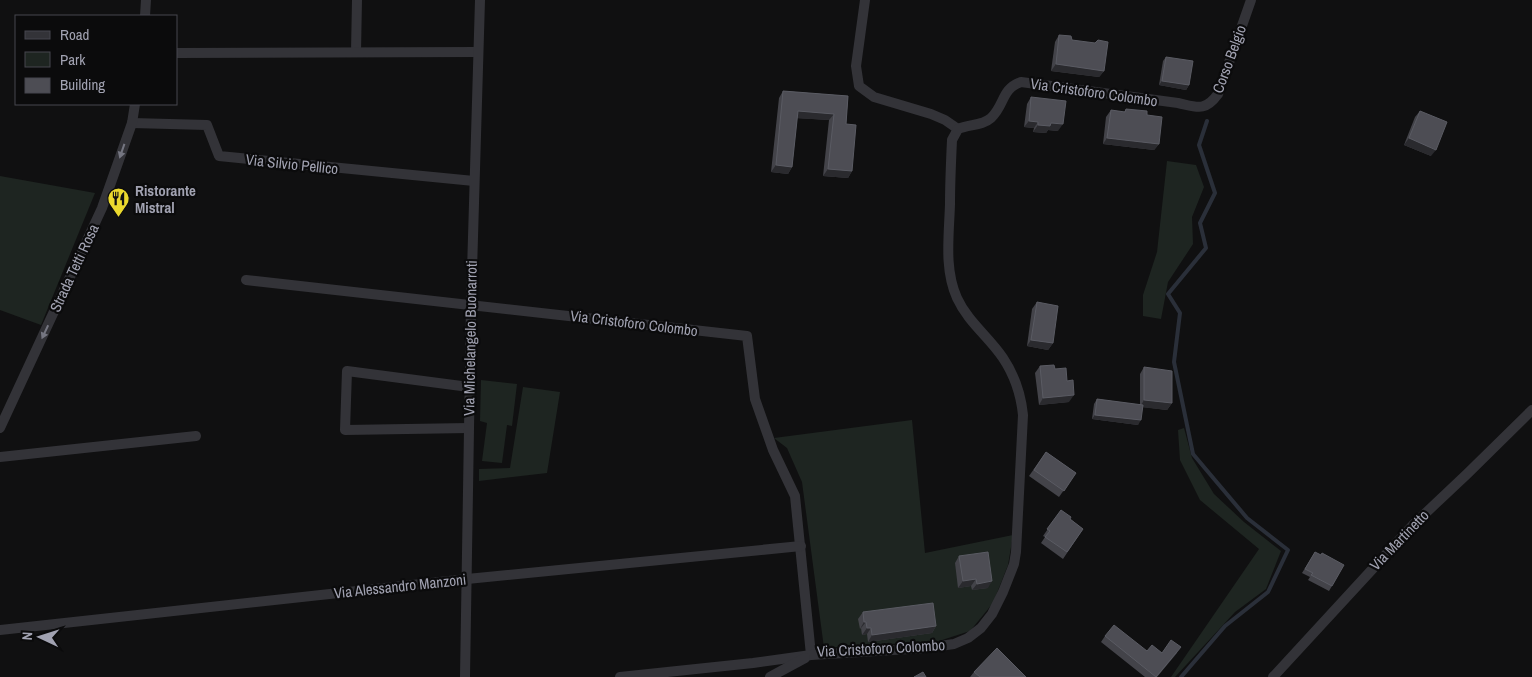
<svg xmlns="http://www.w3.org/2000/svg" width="1532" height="677" font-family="'Archivo Narrow',sans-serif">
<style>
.green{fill:#1e2521}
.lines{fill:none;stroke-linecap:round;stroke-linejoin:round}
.stream{stroke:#2a2f39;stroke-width:4}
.minor{stroke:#333338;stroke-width:10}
.wall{fill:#434349}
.shaded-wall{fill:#2a2a2e}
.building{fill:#4d4d54;stroke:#5a5b63}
.oneway{fill:#757681}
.labels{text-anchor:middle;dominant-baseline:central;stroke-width:4.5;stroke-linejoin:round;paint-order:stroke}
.street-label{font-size:15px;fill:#a1a2b1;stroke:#0b0b0c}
.poi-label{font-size:15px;font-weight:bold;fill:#a1a2b1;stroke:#0b0b0c;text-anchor:start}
</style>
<rect width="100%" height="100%" fill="#101011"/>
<g class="green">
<polygon points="1167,161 1196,165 1204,187 1192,217 1193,244 1168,282 1161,319 1143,316 1143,295 1157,252"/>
<polygon points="0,176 95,193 41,325 0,310"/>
<polygon points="481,380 517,384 512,426 507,425 502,463 482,461 487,423 480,421"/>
<polygon points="523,387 560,392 547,473 479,481 479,469 510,468"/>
<polygon points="912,420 925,553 1013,535 1008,565 993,603 970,631 939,641 824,648 802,482 787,448 774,438"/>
<polygon points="1184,428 1192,458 1214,494 1244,522 1281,551 1266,589 1235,612 1175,677 1171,677 1259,549 1200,500 1180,460 1178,430"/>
</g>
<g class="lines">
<polyline class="stream" points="1181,677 1225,626 1268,592 1288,550 1247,518 1193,454 1174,362 1180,313 1168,294 1206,248 1200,223 1215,193 1199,145 1207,121"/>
<g class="minor">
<polyline points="865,0 856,66 859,86 874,97 931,114 945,120 958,129"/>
<polyline points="145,16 146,0"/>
<polyline points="356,52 357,0"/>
<polyline points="176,53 478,52"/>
<polyline points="132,123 207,125 219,156 474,181"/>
<polyline points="246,280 747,336 755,399 773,450 795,496 811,655"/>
<polyline points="0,428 102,208 132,123 135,104"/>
<polyline points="469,428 345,430 347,371 469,387"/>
<polyline points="0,457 196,436"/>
<polyline points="0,630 467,579 801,546"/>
<polyline points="465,677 471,305 480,0"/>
<path d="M620,677L753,663L811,655L926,648L954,644L968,638L981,628L992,614L1003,592L1014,564L1016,552L1023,415C1021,395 1015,376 1003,358C989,337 968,322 957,298C944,269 949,236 950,204C950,183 951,161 952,140L958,129C969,124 982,126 991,118C1005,105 1001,89 1021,82L1178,103C1197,107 1205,112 1218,94L1251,0"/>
<polyline points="770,677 805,658"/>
<polyline points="1273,677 1414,524 1467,474 1532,410"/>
</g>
</g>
<g class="wall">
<polygon points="1059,35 1072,40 1104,71 1099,77 1051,71 1055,42"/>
<polygon points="1166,57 1189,85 1186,90 1159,85 1163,61"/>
<polygon points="783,91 848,96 846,124 852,171 848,178 823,176 829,120 797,118 792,167 788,174 771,172 779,98"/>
<polygon points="1031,97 1058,131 1048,130 1046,133 1033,132 1034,128 1024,127 1027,104"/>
<polygon points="1126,109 1147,115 1159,144 1154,150 1103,144 1106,117 1111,110 1124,112"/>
<polygon points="1420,111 1431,156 1404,145 1415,117"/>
<polygon points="1037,302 1053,343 1048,350 1027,346 1032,309"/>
<polygon points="1040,366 1055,369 1069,402 1039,405 1035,373"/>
<polygon points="1144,367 1172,403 1167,410 1143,407 1138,425 1092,419 1094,404 1097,399 1140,405 1140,374"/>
<polygon points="1046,452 1076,473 1059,497 1029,476"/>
<polygon points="1061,510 1070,519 1083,529 1063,559 1041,543 1045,537 1043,536"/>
<polygon points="1315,552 1332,586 1329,591 1308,580 1310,577 1302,573"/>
<polygon points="959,556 988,588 972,590 971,586 958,588 955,563"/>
<polygon points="863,612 936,626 932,633 868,642 867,634 862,635 861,628 860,629 858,619"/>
<polygon points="1105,636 1147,651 1162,653 1177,653 1157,677 1145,677 1101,642"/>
<polygon points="974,672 1026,677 970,677"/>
</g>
<g class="shaded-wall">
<polygon points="1056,64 1104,71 1099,77 1051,71"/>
<polygon points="1162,81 1189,85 1186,90 1159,85"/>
<polygon points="798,111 834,114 829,120 793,118"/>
<polygon points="1029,121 1038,122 1034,128 1024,127"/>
<polygon points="1051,123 1063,124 1058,131 1048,130 1046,133 1033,132 1038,125"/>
<polygon points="1107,138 1159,144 1154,150 1103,144"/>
<polygon points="1409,138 1436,150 1431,156 1404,145"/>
<polygon points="776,165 792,167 788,174 771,172"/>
<polygon points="828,169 852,171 848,178 823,176"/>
<polygon points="1031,340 1053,343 1048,350 1027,346"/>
<polygon points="1074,395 1069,402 1039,405 1043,398"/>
<polygon points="1144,400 1172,403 1167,410 1140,407"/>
<polygon points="1095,415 1141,420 1138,425 1092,419"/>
<polygon points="976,579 971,586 958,588 963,581"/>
<polygon points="992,581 988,588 972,590 977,584"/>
<polygon points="864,622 866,622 861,628 860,629"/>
<polygon points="936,626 932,633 868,642 872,635"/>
<polygon points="867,628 871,628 867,634 862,635"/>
<polygon points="1181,647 1177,653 1156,677"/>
</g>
<g class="building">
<polygon points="1059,35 1071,36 1072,40 1095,43 1098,40 1108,42 1104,71 1056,64"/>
<polygon points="1166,57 1193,61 1189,85 1162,81"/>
<polygon points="783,91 848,96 846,124 856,125 852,171 828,169 834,114 798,111 792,167 776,165"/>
<polygon points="1031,97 1066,101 1063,124 1051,123 1050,126 1038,125 1038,122 1029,121"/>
<polygon points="1126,109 1147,111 1147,115 1162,117 1159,144 1107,138 1111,110 1125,112"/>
<polygon points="1420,111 1447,122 1436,150 1409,138"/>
<polygon points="1037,302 1058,306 1053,343 1031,340"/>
<polygon points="1054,365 1055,369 1066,368 1067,381 1073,380 1074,395 1043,398 1040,366"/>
<polygon points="1144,367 1172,371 1172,403 1144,400"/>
<polygon points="1097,399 1143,405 1141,420 1095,415"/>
<polygon points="1046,452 1076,473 1064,491 1034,470"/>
<polygon points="1061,510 1071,517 1070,519 1083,529 1067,552 1045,537 1050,531 1047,529"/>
<polygon points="988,552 992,581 977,584 976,579 963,581 959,556"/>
<polygon points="1315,552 1321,555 1322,553 1344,565 1332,586 1311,575 1313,573 1305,569"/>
<polygon points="933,603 936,626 872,635 871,628 867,628 866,622 864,622 863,612"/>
<polygon points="1114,625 1147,651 1152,645 1162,653 1171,640 1181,647 1156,677 1105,636"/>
<polygon points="997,648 1026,677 980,677 974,672"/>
<polygon points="923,672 926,677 914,677"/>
</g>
<defs><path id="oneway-solid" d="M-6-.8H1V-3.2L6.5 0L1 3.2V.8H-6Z" transform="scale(1.25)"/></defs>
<g class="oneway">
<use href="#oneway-solid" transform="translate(122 151) rotate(109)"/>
<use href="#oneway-solid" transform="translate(45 332) rotate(115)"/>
</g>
<defs>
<symbol id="restaurant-pin" viewBox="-11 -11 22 30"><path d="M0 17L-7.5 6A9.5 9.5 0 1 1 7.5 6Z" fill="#ebd92e" stroke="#0b0b0c"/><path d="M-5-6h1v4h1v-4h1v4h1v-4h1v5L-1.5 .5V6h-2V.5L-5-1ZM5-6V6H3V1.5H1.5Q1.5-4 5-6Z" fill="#111"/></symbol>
</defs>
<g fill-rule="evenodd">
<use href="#restaurant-pin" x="106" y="186" width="25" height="34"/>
</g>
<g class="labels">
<g class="street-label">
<text transform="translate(1229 59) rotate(-70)">Corso Belgio</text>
<text transform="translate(1094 92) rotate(8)">Via Cristoforo Colombo</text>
<text transform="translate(292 164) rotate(6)">Via Silvio Pellico</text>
<text transform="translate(74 268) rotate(-65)">Strada Tetti Rosa</text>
<text transform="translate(634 323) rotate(7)">Via Cristoforo Colombo</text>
<text transform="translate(470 338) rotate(-89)">Via Michelangelo Buonarroti</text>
<text transform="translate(1399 540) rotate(-46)">Via Martinetto</text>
<text transform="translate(400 586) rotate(-6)">Via Alessandro Manzoni</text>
<text transform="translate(881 648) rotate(-3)">Via Cristoforo Colombo</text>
</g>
<g class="poi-label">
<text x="135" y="190">Ristorante<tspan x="135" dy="17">Mistral</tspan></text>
</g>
</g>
<rect x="15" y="15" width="162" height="90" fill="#0b0b0c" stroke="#47474e"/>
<rect x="25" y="31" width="25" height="8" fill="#333338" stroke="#47474e"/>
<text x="60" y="40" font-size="15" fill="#a1a2b1">Road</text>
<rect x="25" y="52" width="25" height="15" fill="#1e2521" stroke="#47474e"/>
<text x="60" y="65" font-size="15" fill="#a1a2b1">Park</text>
<rect x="25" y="78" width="25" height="15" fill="#4d4d54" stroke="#47474e"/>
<text x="60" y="90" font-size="15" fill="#a1a2b1">Building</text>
<g transform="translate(40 637) rotate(274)" stroke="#0b0b0c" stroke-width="4" paint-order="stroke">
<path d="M0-4L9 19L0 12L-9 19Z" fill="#a1a2b1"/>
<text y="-8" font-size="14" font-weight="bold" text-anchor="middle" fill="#a1a2b1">N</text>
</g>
</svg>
